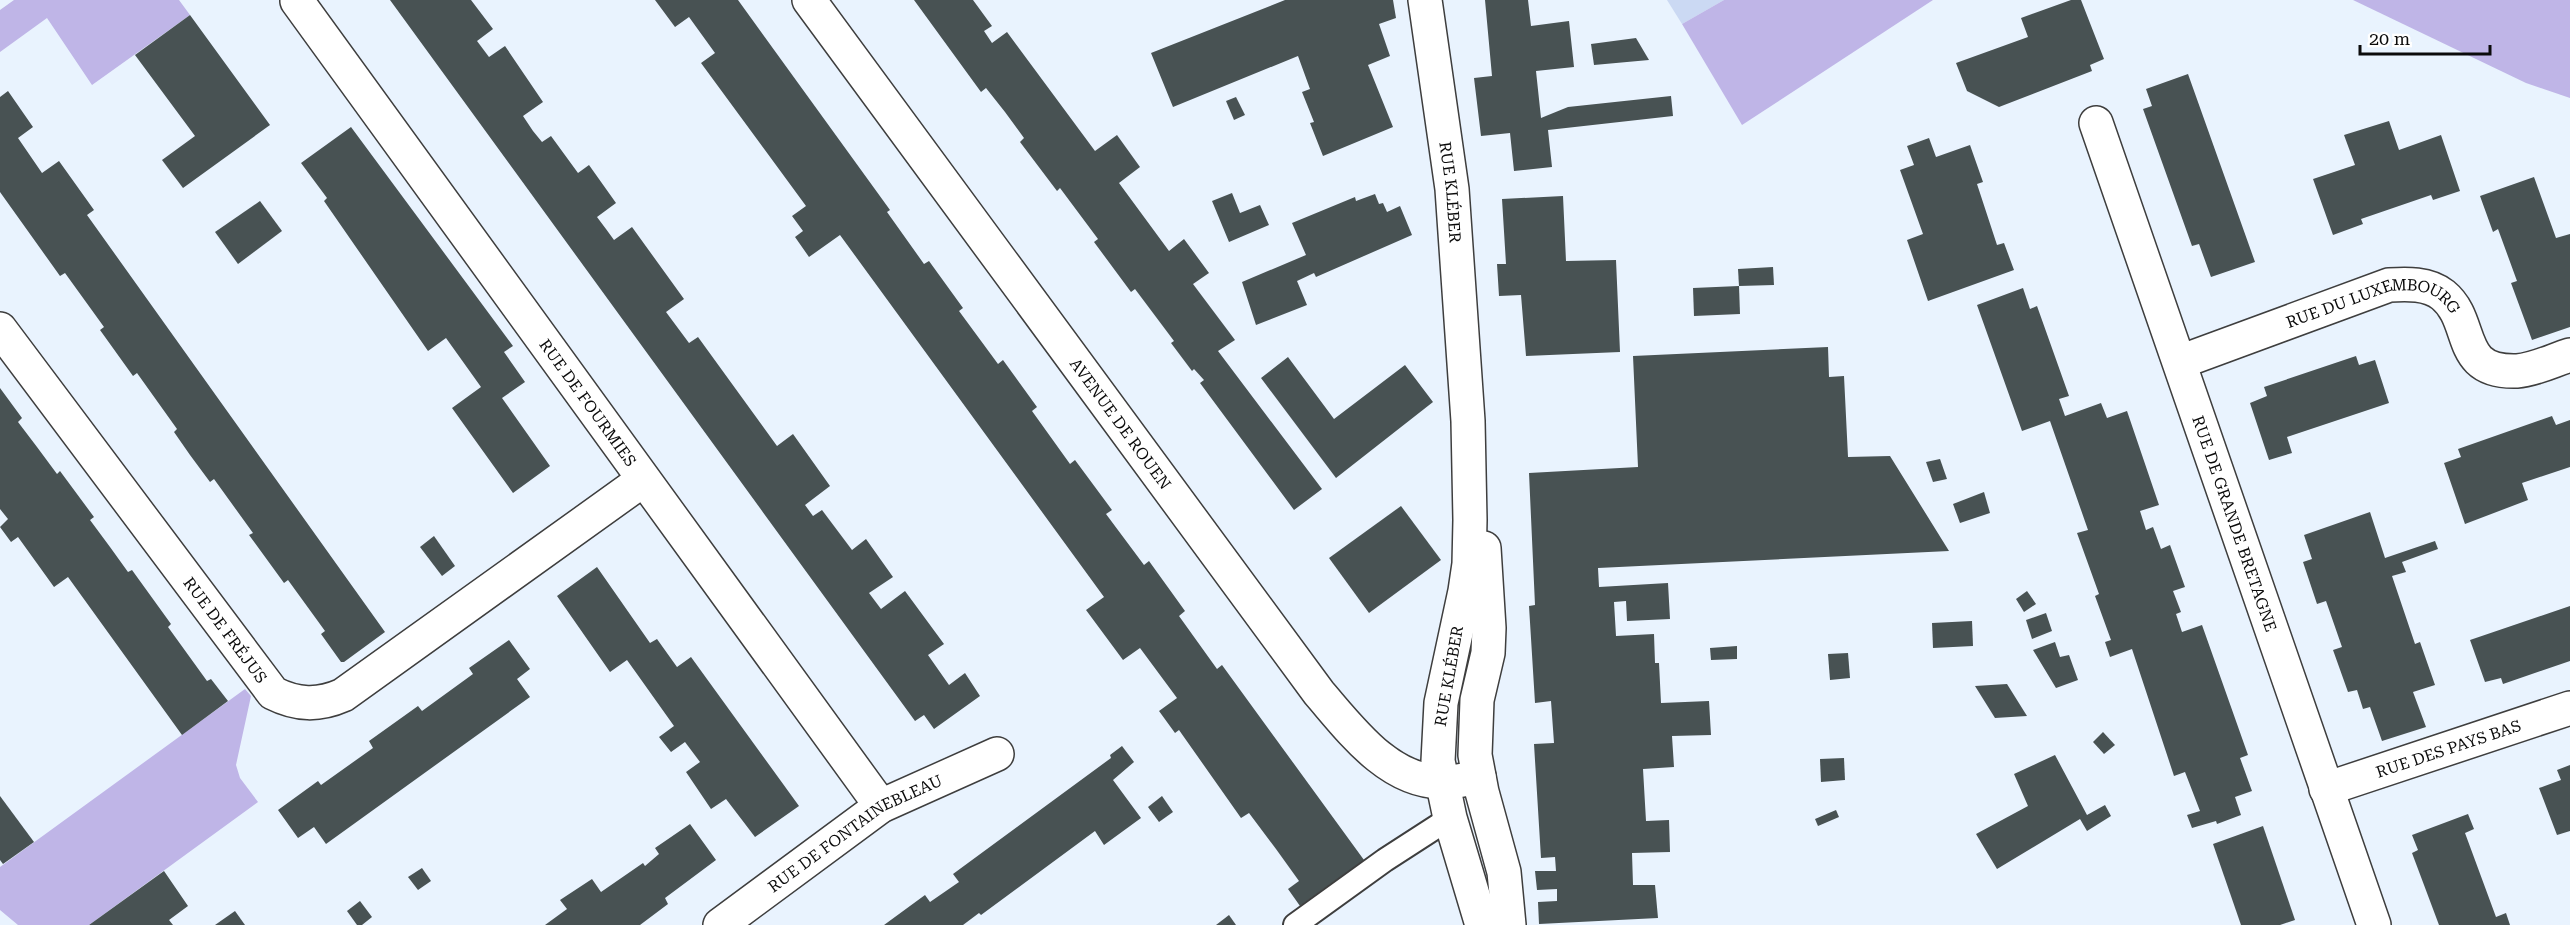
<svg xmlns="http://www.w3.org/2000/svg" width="2570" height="925" font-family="'Roboto Serif',serif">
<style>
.farmland{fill:#cbd9f3}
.green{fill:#bfb5e7}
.building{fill:#485253}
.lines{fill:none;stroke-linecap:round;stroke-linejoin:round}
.service-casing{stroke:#3e3e3e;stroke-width:26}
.minor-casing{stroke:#3e3e3e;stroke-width:36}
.tertiary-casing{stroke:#3e3e3e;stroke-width:36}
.service{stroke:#fff;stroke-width:22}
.minor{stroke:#fff;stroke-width:33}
.tertiary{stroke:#fff;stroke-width:33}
.labels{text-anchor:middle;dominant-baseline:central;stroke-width:6;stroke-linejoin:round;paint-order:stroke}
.street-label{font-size:16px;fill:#0b0b0b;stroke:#fff}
</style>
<rect width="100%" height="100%" fill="#e9f3fe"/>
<polygon class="farmland" points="1667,0 1724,0 1682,24"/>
<g class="green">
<polygon points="14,0 179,0 190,15 92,85 47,18 0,52 0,10"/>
<polygon points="1724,0 1933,0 1742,125 1682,24"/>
<polygon points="2353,0 2570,0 2570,98 2526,83"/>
<polygon points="245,689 251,696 236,765 240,778 258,802 89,925 18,925 0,910 0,867"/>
</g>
<g class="building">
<polygon points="390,0 471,0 493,29 477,41 489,57 505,46 543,102 523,116 533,131 542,142 551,136 578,173 589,165 616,203 597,217 606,229 614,240 632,227 684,299 666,312 689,343 698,337 777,446 793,434 830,486 805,505 813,516 822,510 852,550 866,539 893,577 869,593 881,609 905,591 944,644 928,655 949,685 965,673 980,696 934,729 924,715 915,721"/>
<polygon points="655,0 738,0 890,210 887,212 924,264 929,261 963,308 959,311 998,364 1003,360 1037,407 1032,411 1070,464 1075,460 1112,510 1106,514 1144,565 1149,561 1185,611 1179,616 1217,669 1222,665 1364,860 1300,906 1288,889 1299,881 1276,849 1249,813 1241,818 1179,730 1175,733 1159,711 1177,698 1140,648 1123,660 1086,610 1104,597 840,235 809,257 795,237 803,231 792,216 806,206 701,63 715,53 689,17 675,27"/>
<polygon points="914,0 973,0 992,26 984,31 992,43 1007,32 1095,151 1117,135 1140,167 1119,183 1169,251 1184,239 1209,273 1193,284 1235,340 1218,351 1322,489 1294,510 1200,383 1204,380 1194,369 1192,371 1171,343 1174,341 1135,289 1131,292 1094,242 1098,239 1060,188 1057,191 1020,142 1024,138 1005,112 986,88 981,92"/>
<polygon points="1285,0 1393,0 1396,18 1379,24 1390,56 1368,65 1393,127 1323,156 1310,123 1314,122 1302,92 1310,89 1298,56 1173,107 1151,53"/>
<polygon points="1485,0 1528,0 1531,26 1569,21 1574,67 1536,71 1541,118 1568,107 1671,96 1673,116 1548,130 1552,167 1514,171 1510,133 1481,136 1474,78 1492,76"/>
<polygon points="2071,0 2081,0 2104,59 2090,65 2092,71 1999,107 1967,91 1956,63 2028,37 2021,18"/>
<polygon points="190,15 270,125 183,188 162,160 195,136 135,55"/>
<polygon points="1636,38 1649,60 1594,65 1591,44"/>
<polygon points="2188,74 2255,262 2211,277 2199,244 2192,246 2143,109 2152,106 2146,89"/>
<polygon points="8,91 33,127 18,138 42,173 59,161 94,210 87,215 385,632 344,662 341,662 321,634 325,631 288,580 284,583 249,535 253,533 214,479 210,482 190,455 174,432 177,429 137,373 133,376 100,330 104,327 65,273 60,276 0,192 0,97"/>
<polygon points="1236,97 1245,115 1234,120 1226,101"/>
<polygon points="2389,121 2399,150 2441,135 2460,191 2433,200 2431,195 2361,219 2363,224 2333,235 2313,179 2355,165 2344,135"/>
<polygon points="351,127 513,346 504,352 525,382 502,398 550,466 513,493 452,408 481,387 446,338 428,351 324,201 327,198 301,163"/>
<polygon points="1929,138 1936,157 1970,145 1983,182 1977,184 1997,245 2004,243 2014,270 1928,301 1907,240 1923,234 1900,170 1914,165 1907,146"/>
<polygon points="2534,177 2556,238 2570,234 2570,327 2532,340 2511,283 2517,281 2498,229 2493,232 2480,196"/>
<polygon points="1232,193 1240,213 1260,205 1269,225 1229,242 1212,201"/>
<polygon points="1375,194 1379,204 1383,203 1387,212 1400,206 1412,235 1316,277 1314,273 1297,281 1307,305 1256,325 1242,282 1306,255 1292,223 1355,197 1356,201"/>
<polygon points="1563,196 1566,261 1616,260 1620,352 1526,356 1521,295 1499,296 1497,264 1506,264 1502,199"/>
<polygon points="260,201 282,231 238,264 215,232"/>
<polygon points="1773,267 1774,285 1739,286 1738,269"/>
<polygon points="1739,286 1740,314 1694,316 1693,288"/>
<polygon points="2023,288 2030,309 2037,306 2069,396 2059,399 2065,416 2101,403 2107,418 2127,411 2159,505 2140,511 2146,530 2153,527 2161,549 2170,545 2185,587 2173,591 2181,612 2176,614 2182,632 2202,625 2248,755 2240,758 2252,791 2235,797 2241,815 2217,824 2216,821 2192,828 2187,815 2200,811 2185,772 2174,776 2132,649 2110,657 2105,642 2111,640 2095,596 2099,594 2077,533 2088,530 2050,421 2022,431 1977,305"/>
<polygon points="1828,347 1829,377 1844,376 1848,457 1890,456 1949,551 1598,568 1599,587 1668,583 1670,619 1627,621 1626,601 1614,602 1616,636 1654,634 1655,663 1659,663 1661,703 1709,701 1711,735 1672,736 1674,767 1643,769 1646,821 1669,820 1670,852 1632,853 1633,885 1655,885 1658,918 1539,924 1538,902 1557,901 1557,889 1537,890 1535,871 1556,871 1555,857 1541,858 1534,744 1554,743 1551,701 1535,703 1529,606 1535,605 1529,473 1638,467 1633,356"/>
<polygon points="2356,356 2359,365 2375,360 2389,403 2287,437 2292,453 2269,460 2250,403 2267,396 2264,387"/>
<polygon points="1288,357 1334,419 1405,365 1433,402 1336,478 1261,378"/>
<polygon points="0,388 22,418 18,422 37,447 57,474 60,471 94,517 90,520 110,547 128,572 132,570 171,624 168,627 207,681 211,679 228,701 182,735 68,577 54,587 18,537 11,542 0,527 8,519 0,509"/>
<polygon points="2552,416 2556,425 2570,420 2570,467 2522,483 2528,500 2465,524 2444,463 2461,457 2458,449"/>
<polygon points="1940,459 1947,479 1933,482 1926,462"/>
<polygon points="1984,492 1990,513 1960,523 1953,504"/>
<polygon points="1401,506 1441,560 1369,613 1329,558"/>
<polygon points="2370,512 2385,558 2435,541 2438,549 2402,562 2406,572 2392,576 2415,644 2420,642 2435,685 2413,692 2426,727 2382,741 2370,707 2363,709 2357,690 2348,692 2333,650 2342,647 2326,601 2317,604 2303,562 2312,559 2304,535"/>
<polygon points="434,536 455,566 442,576 420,547"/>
<polygon points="597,567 650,643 657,639 677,667 691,657 799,806 755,837 726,799 711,809 686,772 700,762 685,742 671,752 659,737 674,726 637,674 627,660 610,672 557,596"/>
<polygon points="2027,591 2036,604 2024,612 2016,599"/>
<polygon points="2570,606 2570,661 2503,684 2501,678 2485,682 2470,640"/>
<polygon points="2046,613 2052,631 2032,639 2026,620"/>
<polygon points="1972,621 1973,646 1933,648 1932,623"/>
<polygon points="509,640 530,669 517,679 530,697 326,844 314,827 298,838 278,810 318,781 321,785 373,748 369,741 418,706 422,711 473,674 469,668"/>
<polygon points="2055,642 2060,657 2069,655 2078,680 2056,688 2033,650"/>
<polygon points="1737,646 1737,659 1711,660 1710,648"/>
<polygon points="1848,653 1850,678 1830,680 1828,654"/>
<polygon points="2007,684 2027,716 1995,718 1975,686"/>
<polygon points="2103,732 2115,745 2104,754 2093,742"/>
<polygon points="1122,746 1134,762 1113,780 1141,818 1104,845 1095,831 981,915 979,913 963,925 884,925 925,895 930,902 959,882 953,874 1111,758 1110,755"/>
<polygon points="2055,755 2087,815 2105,805 2111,816 2087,831 2080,819 1997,869 1976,834 2028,806 2014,774"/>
<polygon points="1844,758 1845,780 1821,782 1820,759"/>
<polygon points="2570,765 2570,831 2557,835 2539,788 2561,780 2557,770"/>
<polygon points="0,796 34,842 3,864 0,860"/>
<polygon points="1162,796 1173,812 1159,822 1148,807"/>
<polygon points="1836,810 1839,817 1818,826 1815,819"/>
<polygon points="2468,814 2474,829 2465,833 2496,917 2506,913 2510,925 2439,925 2412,853 2418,850 2412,835"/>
<polygon points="690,824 716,860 665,898 668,904 640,925 545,925 567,909 560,900 592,879 601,892 643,863 645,866 659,854 655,848"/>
<polygon points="2263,826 2295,920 2280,925 2241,925 2213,844"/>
<polygon points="422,868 431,881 418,890 408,877"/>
<polygon points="164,871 188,906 169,920 173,925 89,925"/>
<polygon points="360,901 372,917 362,925 357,925 347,911"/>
<polygon points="235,911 245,925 215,925"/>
<polygon points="1229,915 1236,925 1216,925"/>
</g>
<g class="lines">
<defs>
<polyline id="service" points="1295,925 1385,860 1450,818"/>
<g id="minor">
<path id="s1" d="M809,0L1319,693C1351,730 1388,781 1441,782C1453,783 1467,779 1479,777"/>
<path id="s2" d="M297,1L881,806"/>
<path id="s3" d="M2096,123L2374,925"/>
<path id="s4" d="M0,329L273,693C297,705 318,706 343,695L643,480"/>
<path id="s5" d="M2180,362L2389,285C2407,284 2428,283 2443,295C2476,322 2454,373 2517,371C2534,370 2554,360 2570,355"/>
<path id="s6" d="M2326,789L2570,708"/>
<path id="s7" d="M720,925L881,806L997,754"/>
</g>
<g id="tertiary">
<path id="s8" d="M1425,0L1452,189L1468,421L1470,520L1469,564L1465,591L1441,703L1438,761L1450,818L1482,925"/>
<polyline points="1484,548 1489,628 1488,653 1477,700 1475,755 1482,792 1504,872 1509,925"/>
</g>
</defs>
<use href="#service" class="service-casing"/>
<use href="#minor" class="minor-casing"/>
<use href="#tertiary" class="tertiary-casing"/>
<use href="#service" class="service"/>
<use href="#minor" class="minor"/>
<use href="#tertiary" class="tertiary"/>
</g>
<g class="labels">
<g class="street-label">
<text stroke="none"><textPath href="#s8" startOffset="194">RUE KLÉBER</textPath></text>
<text stroke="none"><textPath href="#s5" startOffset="207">RUE DU LUXEMBOURG</textPath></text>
<text stroke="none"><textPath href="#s2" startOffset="496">RUE DE FOURMIES</textPath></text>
<text stroke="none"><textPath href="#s1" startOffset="526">AVENUE DE ROUEN</textPath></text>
<text stroke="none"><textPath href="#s3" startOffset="424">RUE DE GRANDE BRETAGNE</textPath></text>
<text stroke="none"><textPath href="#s4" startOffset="376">RUE DE FRÉJUS</textPath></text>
<text transform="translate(1449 676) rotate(-80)">RUE KLÉBER</text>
<text stroke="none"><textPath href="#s6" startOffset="129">RUE DES PAYS BAS</textPath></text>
<text stroke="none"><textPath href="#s7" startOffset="164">RUE DE FONTAINEBLEAU</textPath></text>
</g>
</g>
<path d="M2360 45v9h130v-9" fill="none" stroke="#0b0b0b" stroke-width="3"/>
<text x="2369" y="45" font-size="18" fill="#0b0b0b" stroke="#ffffff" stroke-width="4.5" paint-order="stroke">20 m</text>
</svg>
